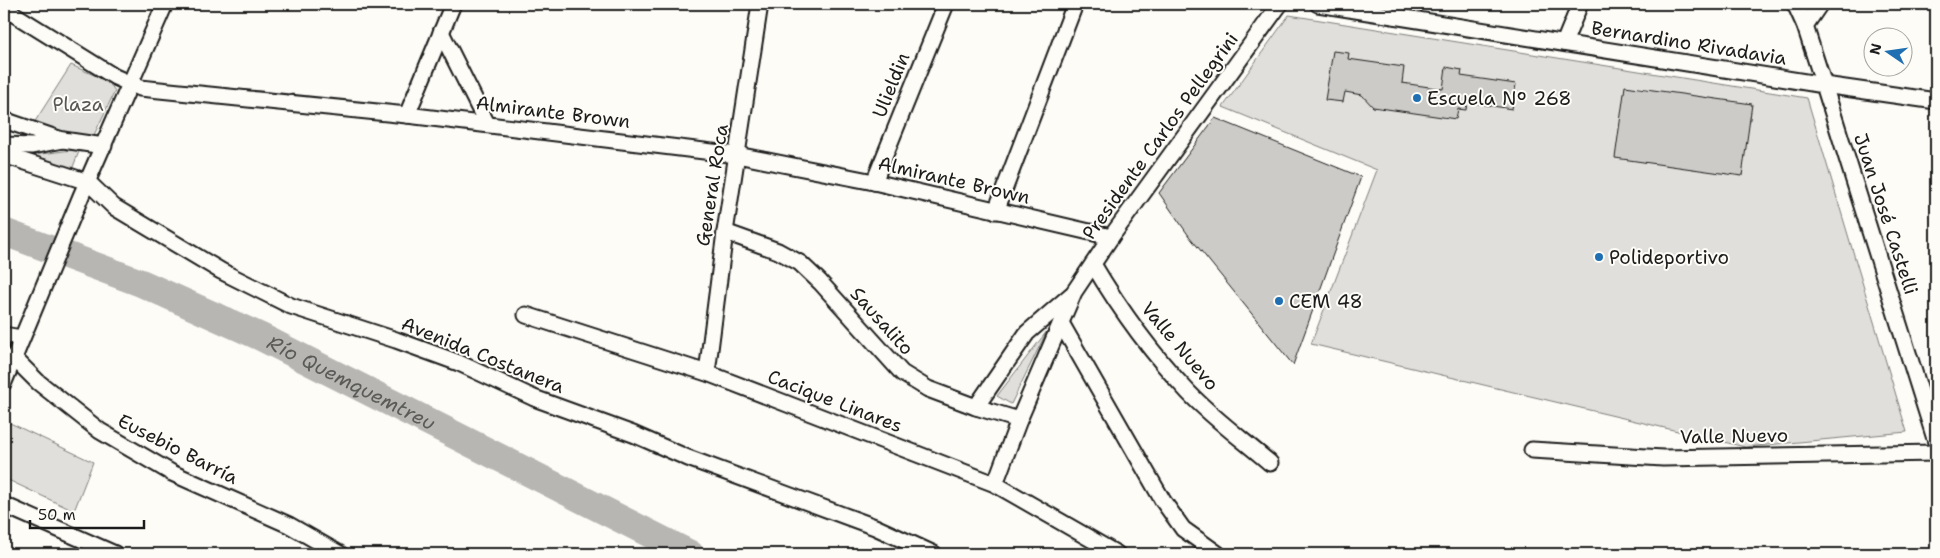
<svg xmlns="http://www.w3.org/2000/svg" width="1940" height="558" font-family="'Shantell Sans',sans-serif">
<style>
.green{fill:#e0dfdb;stroke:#7e7e7c}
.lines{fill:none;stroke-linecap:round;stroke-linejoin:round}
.river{stroke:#b7b6b2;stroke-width:28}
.building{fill:#cccbc8;stroke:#1c1c1c}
.minor-casing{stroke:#1c1c1c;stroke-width:19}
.minor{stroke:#fdfcf7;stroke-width:15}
.poi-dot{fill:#1f6fb2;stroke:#fdfcf7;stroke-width:2}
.labels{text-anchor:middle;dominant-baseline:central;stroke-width:4;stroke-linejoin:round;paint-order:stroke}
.street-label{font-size:19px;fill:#1c1c1c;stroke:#fdfcf7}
.poi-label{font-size:19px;fill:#1c1c1c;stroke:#fdfcf7;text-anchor:start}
.park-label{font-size:19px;fill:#575655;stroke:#fdfcf7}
.water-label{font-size:20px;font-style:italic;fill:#5a5a58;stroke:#fdfcf7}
</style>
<rect width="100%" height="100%" fill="#fdfcf7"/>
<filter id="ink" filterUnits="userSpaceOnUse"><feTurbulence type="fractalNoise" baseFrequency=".02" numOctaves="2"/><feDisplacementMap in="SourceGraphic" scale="10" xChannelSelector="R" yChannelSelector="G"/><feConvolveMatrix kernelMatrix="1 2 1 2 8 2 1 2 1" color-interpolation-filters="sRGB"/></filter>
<g filter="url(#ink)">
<g class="green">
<polygon points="1289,15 1807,98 1907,432 1745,447 1311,344 1377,170 1223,107"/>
<polygon points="71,65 108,81 115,91 94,135 79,136 34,123"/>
<polygon points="80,149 71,172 25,156"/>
<polygon points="1047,331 1011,404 997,396"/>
<polygon points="10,423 93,462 74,511 4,478 4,436"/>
</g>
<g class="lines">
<path class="river" id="s1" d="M4,232L141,283L261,337L690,554"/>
</g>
<g class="building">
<polygon points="1333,51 1349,53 1348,59 1404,67 1402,83 1443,89 1446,67 1462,70 1461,76 1516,84 1512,109 1467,102 1466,110 1458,109 1456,119 1373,107 1362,95 1345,92 1343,102 1325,100"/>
<polygon points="1625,86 1752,104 1742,176 1615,158"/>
<polygon points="1215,118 1361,177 1293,365 1189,236 1159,193"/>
</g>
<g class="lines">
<defs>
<g id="minor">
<polyline points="1318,4 1824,85 1936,101"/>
<polyline points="1795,4 1805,26 1824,85 1936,442"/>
<polyline points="4,8 115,77 140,88 407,115 737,155 874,182 1111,237"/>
<polyline points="1805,26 1820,4"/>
<polyline points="441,32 487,124"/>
<polyline points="1564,43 1580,4"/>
<polyline points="407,115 453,4"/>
<polyline points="4,120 62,140"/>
<polyline points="4,145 32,146 63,140 104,146"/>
<polyline points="4,155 88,182 114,207 139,222 221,271 291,306 396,340 459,363 534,398 633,434 688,458 875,527 934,554"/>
<polyline points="874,182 946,4"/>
<polyline points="996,211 1075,4"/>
<polyline points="725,232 778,251 800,263 820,282 902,373 928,389 976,407 1019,420"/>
<path d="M1093,264C1119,308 1154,356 1189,393C1213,418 1243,440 1270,463"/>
<polyline points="526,315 707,373 995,484 1117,554"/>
<polyline points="1061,323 1163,501 1183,529 1218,554"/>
<polyline points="4,335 21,338"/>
<polyline points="13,357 38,382 100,431 172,473 289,525 340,554"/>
<polyline points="707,373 725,232 760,4"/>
<polyline points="4,382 81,196 165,4"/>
<polyline points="976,407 1027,333 1071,295"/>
<polyline points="1532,450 1663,458 1936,453"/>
<polyline points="995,484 1019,420 1074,292 1111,237 1280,4"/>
<polyline points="4,505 115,554"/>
</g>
</defs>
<use href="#minor" class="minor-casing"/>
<use href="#minor" class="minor"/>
</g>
</g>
<g class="poi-dot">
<circle cx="1417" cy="98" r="5"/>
<circle cx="1599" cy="257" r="5"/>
<circle cx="1279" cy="301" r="5"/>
</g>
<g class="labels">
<g class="street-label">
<text transform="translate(1689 43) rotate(9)">Bernardino Rivadavia</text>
<text transform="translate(891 85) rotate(-68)">Ulieldin</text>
<text transform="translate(553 112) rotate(7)">Almirante Brown</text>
<text transform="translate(1160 136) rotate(-54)">Presidente Carlos Pellegrini</text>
<text transform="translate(954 180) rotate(13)">Almirante Brown</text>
<text transform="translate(712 185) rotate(-81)">General Roca</text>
<text transform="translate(1886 214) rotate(72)">Juan José Castelli</text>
<text transform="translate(882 321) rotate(48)">Sausalito</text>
<text transform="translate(1180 346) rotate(50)">Valle Nuevo</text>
<text transform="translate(483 355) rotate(22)">Avenida Costanera</text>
<text transform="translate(835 401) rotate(21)">Cacique Linares</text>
<text transform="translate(1734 436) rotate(-1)">Valle Nuevo</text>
<text transform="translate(178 449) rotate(27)">Eusebio Barría</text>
</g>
<g class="poi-label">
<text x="1427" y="98">Escuela Nº 268</text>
<text x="1609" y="257">Polideportivo</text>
<text x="1289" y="301">CEM 48</text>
</g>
<g class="park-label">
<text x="78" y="104">Plaza</text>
</g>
<g class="water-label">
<text stroke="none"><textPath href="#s1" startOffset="379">Río Quemquemtreu</textPath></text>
</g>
</g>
<rect width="1940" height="558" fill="none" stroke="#fdfcf7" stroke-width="20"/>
<rect x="10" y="10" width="1920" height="538" fill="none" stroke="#1c1c1c" stroke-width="2" filter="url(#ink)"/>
<g transform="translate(1888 52) rotate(283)"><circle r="24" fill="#fdfcf7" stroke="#a3a29f"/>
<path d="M0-4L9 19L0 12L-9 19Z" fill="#1f6fb2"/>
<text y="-8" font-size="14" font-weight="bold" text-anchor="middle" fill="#1c1c1c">N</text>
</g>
<path d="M30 520v8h114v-8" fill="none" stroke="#1c1c1c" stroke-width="2.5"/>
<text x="38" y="520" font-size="15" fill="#1c1c1c" stroke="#fdfcf7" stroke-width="4" paint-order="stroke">50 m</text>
</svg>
